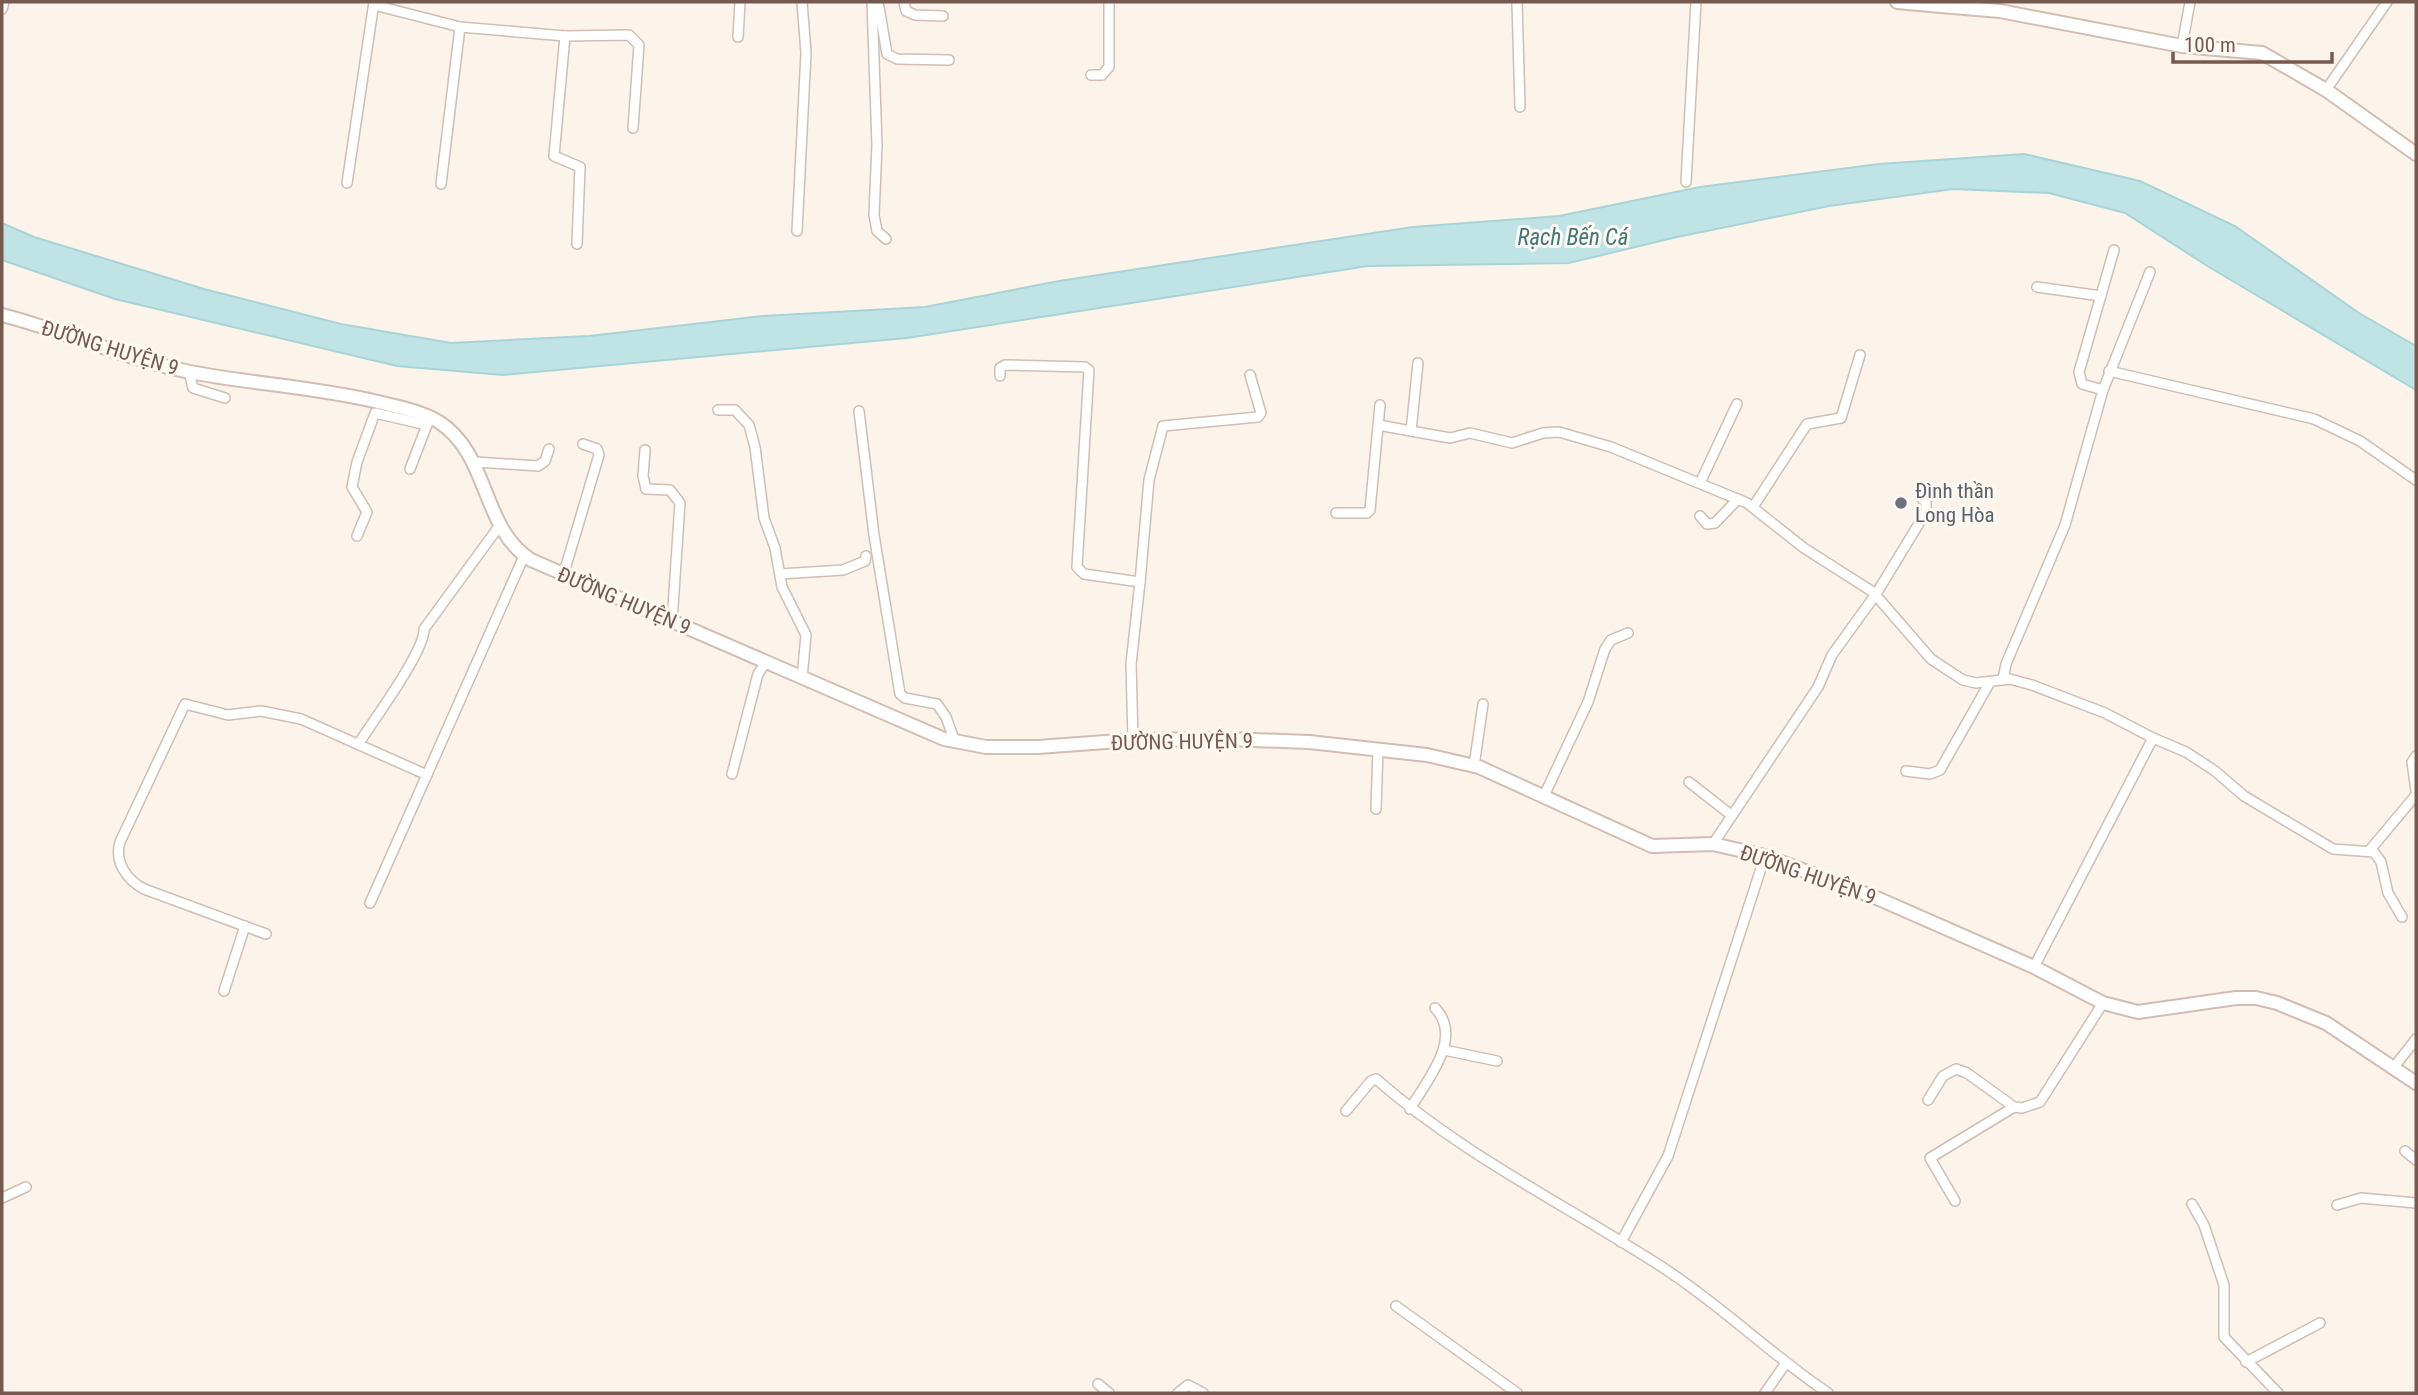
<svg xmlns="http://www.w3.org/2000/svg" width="2418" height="1395" font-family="'Roboto Condensed',sans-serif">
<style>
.water{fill:#c0e3e5;stroke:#a7d4d6;stroke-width:2}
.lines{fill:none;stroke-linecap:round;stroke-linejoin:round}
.street-casing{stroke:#d0bdb3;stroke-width:12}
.secondary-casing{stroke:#d3bcb1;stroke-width:16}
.street{stroke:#fff;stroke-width:9}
.secondary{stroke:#fff;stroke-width:12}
.worship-dot{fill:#6b7280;stroke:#fef8f2;stroke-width:2.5}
.labels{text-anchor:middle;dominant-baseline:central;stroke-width:6;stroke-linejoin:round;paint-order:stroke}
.street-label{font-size:21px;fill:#76594f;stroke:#fef8f2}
.worship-label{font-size:21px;fill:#5b616d;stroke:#fef8f2;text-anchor:start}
.water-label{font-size:23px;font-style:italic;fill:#427679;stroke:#fef8f2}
</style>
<rect width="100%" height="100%" fill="#fcf4eb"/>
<polygon class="water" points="2024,154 2140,181 2235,226 2359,313 2416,346 2416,390 2209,267 2125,213 2049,193 1953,189 1829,206 1677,237 1569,263 1368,266 907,338 503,375 397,366 115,299 2,260 2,223 34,237 204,289 341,324 451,343 589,336 763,316 925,307 1059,281 1413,227 1559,216 1700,187 1879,164"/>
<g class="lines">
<defs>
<g id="street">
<polyline points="872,2 877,145 874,215 877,231 886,239"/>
<polyline points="904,2 906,11 915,15 943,16"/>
<polyline points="1517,2 1520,107"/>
<polyline points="374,5 460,27 441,184"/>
<polyline points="879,7 887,54 897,59 949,60"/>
<polyline points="2,9 4,2"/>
<polyline points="460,27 565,36 629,35 639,45 633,128"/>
<polyline points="565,36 554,156 580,167 577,244"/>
<polyline points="738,37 740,2"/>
<polyline points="2182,46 2190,2"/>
<polyline points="1091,75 1102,75 1109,67 1109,2"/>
<polyline points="2326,90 2387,2"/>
<polyline points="1686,182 1696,2"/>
<polyline points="347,183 374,2"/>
<polyline points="797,231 806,53 802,2"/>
<polyline points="2037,287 2101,296"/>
<polyline points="2109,371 2314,419 2360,441 2416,480"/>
<polyline points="189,372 193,388 225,398"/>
<polyline points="1000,376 1000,368 1005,365 1085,367 1089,370 1077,567 1084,574 1140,582 1131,664 1133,740"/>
<polyline points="2103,390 2150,272"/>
<polyline points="718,410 735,410 749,425 755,447 764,518 775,548 782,587 806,635 802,678"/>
<polyline points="859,411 874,535 900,694 905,698 937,704 946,717 955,742"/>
<polyline points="1378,425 1450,438 1470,433 1512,443 1543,433 1559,432 1611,447 1747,503 1804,548 1873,592 1931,659 1963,680 1976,683 2010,679 2032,685 2105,713 2153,738 2034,967"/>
<polyline points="1411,431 1418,363"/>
<polyline points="645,450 643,476 646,489 670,490 680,503 672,622"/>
<polyline points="475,462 538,466 545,461 549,449"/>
<polyline points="410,469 428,422"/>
<polyline points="1700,483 1737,404"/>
<polyline points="1753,507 1807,424 1841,418 1860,355"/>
<polyline points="1336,513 1367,513 1370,510 1380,405"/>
<polyline points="1700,516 1707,524 1715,523 1738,499"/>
<polyline points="357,536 367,512 352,487 357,462 375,413 427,425"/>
<polyline points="780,574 843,570 865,561 866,556"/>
<polyline points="563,576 599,455 597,449 583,444"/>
<polyline points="1140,582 1149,480 1163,426 1258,417 1261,413 1250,375"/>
<polyline points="2003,679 2006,664 2065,525 2101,397 2103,390 2082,384 2079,372 2114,250"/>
<polyline points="2153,738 2186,752 2215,771 2244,796 2333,849 2374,852 2381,862 2388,893 2402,917"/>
<path d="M359,743C373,721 425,651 424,629L500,525"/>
<polyline points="2416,756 2412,762 2416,791"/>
<polyline points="1474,766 1483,704"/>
<polyline points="1906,771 1930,774 1940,770 1990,682"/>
<polyline points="732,774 758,674 766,662"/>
<polyline points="1689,782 1731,815"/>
<polyline points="1543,798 1588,702 1605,649 1611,640 1628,633"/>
<polyline points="1376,809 1378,749"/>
<polyline points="1713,844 1818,687 1832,655 1876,594 1926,512 1926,503 1920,496"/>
<polyline points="2369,851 2416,795"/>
<polyline points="370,903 524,556"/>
<path d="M266,934L144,889C127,880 114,862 120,842L185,704L228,715L261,711L301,719L427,775"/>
<polyline points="224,991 245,926"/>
<polyline points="1444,1050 1497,1061"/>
<polyline points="2394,1067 2416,1039"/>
<polyline points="1928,1100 1943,1076 1956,1069 1967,1073 2014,1107 2022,1108 2040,1102 2103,1003"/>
<path d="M1410,1109C1427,1080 1464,1038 1435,1008"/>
<path d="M1346,1111L1371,1081L1376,1079C1463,1155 1566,1205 1662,1267C1721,1305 1770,1354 1828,1393"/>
<polyline points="2405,1151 2416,1160"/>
<polyline points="2,1198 26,1187"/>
<polyline points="1955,1201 1930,1158 2014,1107"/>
<polyline points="2192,1204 2204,1225 2224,1285 2224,1337 2278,1393"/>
<polyline points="2337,1205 2361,1198 2416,1203"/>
<polyline points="1621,1242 1668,1156 1765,856"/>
<polyline points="1396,1306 1517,1393"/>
<polyline points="2246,1362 2320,1323"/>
<polyline points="1098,1384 1109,1393"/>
<polyline points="1178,1393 1188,1385 1203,1393"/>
<polyline points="1765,1393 1786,1363"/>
</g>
<g id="secondary">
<polyline points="1897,2 1941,6"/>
<polyline points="1941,2 1941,6 2000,11 2182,46 2262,53 2326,90 2416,154"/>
<path d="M2,315C65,331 125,359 190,372C252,384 316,387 378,402C398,407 421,411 439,422C490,455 481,528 531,560L944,739L986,747H1038L1133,740L1227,739L1309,742L1427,755L1479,767L1652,846L1713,844L1765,856L1879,899L2034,967L2103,1003L2138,1012L2236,998H2256L2277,1003L2326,1023L2416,1083"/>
</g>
</defs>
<use href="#street" class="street-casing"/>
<use href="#secondary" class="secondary-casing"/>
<use href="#street" class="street"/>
<use href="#secondary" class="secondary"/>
</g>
<circle class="worship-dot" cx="1901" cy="503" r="7"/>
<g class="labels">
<g class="street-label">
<text transform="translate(110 348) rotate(17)">ĐƯỜNG HUYỆN 9</text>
<text transform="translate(624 601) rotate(23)">ĐƯỜNG HUYỆN 9</text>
<text transform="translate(1182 742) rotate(-1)">ĐƯỜNG HUYỆN 9</text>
<text transform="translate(1808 875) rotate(19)">ĐƯỜNG HUYỆN 9</text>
</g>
<g class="worship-label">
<text x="1915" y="491">Đình thần<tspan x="1915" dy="24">Long Hòa</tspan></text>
</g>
<g class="water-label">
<text x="1573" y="237">Rạch Bến Cá</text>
</g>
</g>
<rect width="2418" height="1395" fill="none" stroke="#76594f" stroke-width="7"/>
<path d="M2173 52v10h159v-10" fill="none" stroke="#76594f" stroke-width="3.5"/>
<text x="2184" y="52" font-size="21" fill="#76594f" stroke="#fef8f2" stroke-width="5" paint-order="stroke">100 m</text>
</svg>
